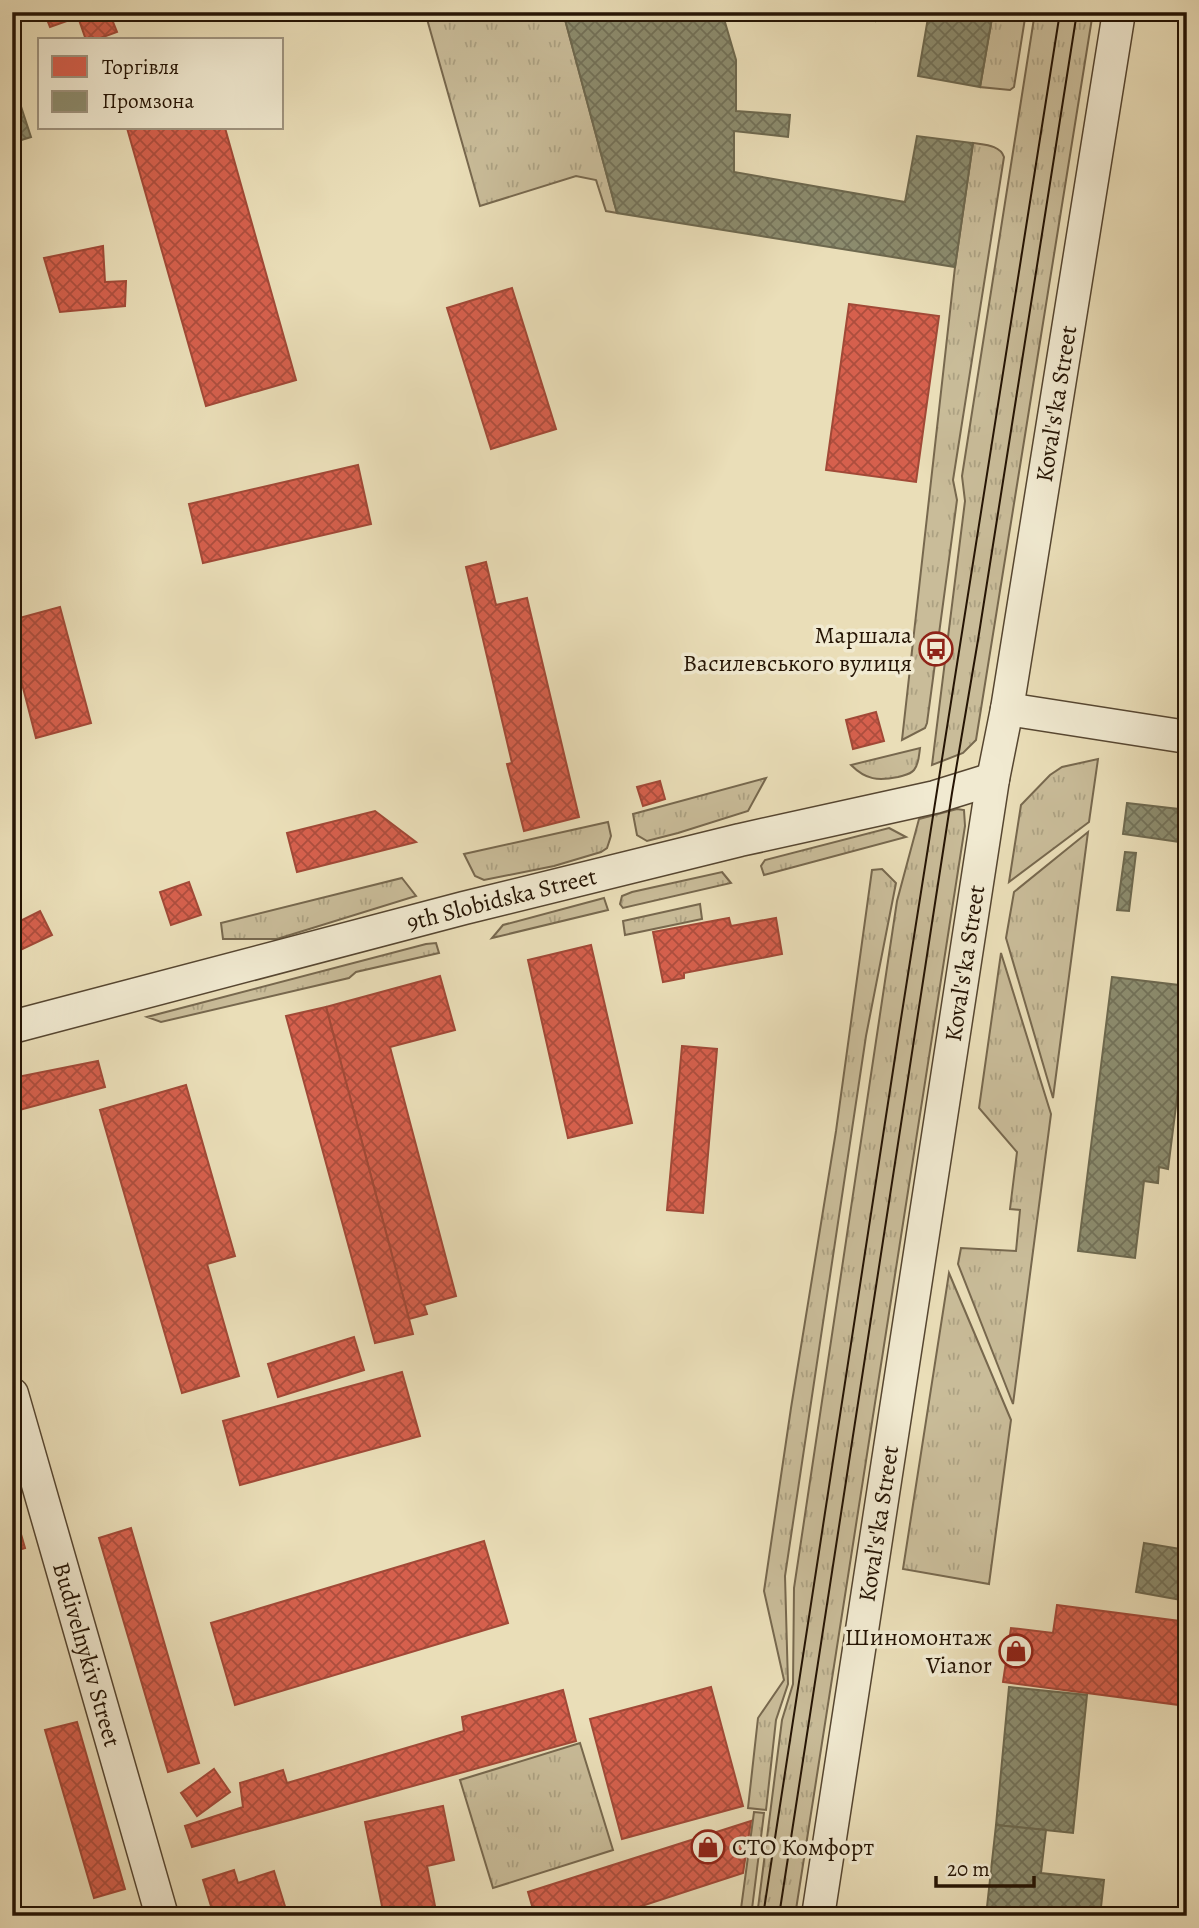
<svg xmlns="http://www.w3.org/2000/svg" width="1199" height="1928" font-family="Alegreya,serif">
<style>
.grass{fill:url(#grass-tufts);stroke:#77684e;stroke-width:2}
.shops{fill:url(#shops-cross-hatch);stroke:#a14937;stroke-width:2}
.industry{fill:url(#industry-cross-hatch);stroke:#6d684e;stroke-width:2}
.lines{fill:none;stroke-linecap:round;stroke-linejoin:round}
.minor-casing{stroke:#564631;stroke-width:35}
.minor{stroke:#f1ead1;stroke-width:32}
.tram{stroke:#251404;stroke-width:2}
.labels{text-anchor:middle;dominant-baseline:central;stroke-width:7;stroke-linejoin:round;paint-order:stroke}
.street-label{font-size:24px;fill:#251404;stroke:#f1ead1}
.poi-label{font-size:24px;fill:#251404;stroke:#f1ead1;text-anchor:end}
</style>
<defs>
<pattern id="grass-tufts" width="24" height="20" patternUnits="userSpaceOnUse" patternTransform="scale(1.75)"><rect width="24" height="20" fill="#c9bc99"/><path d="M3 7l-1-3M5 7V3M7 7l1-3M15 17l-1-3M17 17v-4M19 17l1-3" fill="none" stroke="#aca182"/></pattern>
<pattern id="shops-cross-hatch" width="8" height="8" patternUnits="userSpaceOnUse" patternTransform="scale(1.75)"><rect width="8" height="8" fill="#d6604d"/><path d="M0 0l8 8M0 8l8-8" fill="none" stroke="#ad4e3e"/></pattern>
<pattern id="industry-cross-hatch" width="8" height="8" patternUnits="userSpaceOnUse" patternTransform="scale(1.75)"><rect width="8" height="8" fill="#8c8c6e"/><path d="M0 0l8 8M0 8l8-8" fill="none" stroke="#727158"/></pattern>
</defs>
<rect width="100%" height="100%" fill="#eadeb8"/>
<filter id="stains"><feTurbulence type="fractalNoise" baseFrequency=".00286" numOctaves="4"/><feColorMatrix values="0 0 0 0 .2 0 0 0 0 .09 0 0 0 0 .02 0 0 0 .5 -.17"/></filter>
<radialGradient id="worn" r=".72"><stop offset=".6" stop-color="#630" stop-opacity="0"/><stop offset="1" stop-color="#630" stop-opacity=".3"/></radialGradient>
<g class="grass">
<polygon points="425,12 563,12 617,213 606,211 596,180 576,176 480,206"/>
<polygon points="993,12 1026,12 1014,87 1010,90 980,87"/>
<polygon points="1035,12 1093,12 976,740 963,753 932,765 965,501 962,476"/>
<path d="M973,143C985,145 1000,145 1004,157L953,480L957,500L927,723L925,728L902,740L955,267Z"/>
<path d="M920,748C919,755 919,764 914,770C910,775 904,775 898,777C878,781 866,780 851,765Z"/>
<polygon points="1098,759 1089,822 1009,882 1021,805 1050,775 1062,767"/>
<polygon points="766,778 748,811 678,833 647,841 637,835 633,814"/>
<polygon points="957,809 964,810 965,826 795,1916 757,1916 782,1720 793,1684 794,1588 897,901 919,819"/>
<polygon points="608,822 611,836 607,848 601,852 554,866 484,880 475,876 464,854"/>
<polygon points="889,828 906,837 764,875 761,866 765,860"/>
<polygon points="1088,832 1053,1098 1006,938 1014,892"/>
<polygon points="882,869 896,883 866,1036 785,1576 788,1684 776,1720 766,1810 748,1808 758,1718 784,1680 764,1591 791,1408 836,1131 872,870"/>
<polygon points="722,872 731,883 623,908 620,904 622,896 632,892"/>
<polygon points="402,878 416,896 277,939 223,939 221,923"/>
<polygon points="604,898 608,910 492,938 503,925"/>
<polygon points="700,904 702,919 625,935 623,921"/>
<polygon points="436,943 439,953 356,972 349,978 161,1022 147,1017 426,944"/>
<polygon points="1001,953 1051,1114 1013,1404 958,1264 961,1248 1016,1251 1020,1210 1010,1209 1017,1152 979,1108"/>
<polygon points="949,1273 1011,1420 989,1584 903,1569"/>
<polygon points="580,1743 613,1850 493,1888 460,1780"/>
<polygon points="754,1812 764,1813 752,1909 751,1916 740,1916"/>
</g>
<g class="shops">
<polygon points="44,12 109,12 117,32 95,40 86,40 78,17 50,27"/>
<polygon points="127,128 225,128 296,380 206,406"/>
<polygon points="103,246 105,282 126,281 125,306 60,312 44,258"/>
<polygon points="512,288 556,429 491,449 447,308"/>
<polygon points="849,304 939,316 916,482 826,470"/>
<polygon points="358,465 371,524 203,563 189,504"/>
<polygon points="486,562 496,605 527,598 579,817 524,831 507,764 512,763 466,567"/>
<polygon points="60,607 91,723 36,738 12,645 12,620"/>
<polygon points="876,712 884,741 853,749 846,720"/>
<polygon points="660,781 665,799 643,806 637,787"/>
<polygon points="375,811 416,842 297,872 287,833"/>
<polygon points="189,882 201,915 171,925 160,892"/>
<polygon points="40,911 52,935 12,954 12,925"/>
<polygon points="729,918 731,926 776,918 782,954 684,973 684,978 663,982 653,932"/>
<polygon points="591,945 632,1123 568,1138 528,960"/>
<polygon points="440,976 455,1030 390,1047 456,1296 424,1305 427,1314 409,1319 326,1007"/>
<polygon points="326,1007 413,1334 375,1343 286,1016"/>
<polygon points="682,1046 717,1049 703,1213 667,1210"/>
<polygon points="98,1061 105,1087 12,1112 12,1078"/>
<polygon points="186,1085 235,1256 207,1264 239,1376 182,1393 100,1110"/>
<polygon points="354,1337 364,1370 278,1397 268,1364"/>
<polygon points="402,1372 420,1436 240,1485 223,1421"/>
<polygon points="12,1503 25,1548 12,1552"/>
<polygon points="131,1528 199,1763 168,1772 99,1538"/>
<polygon points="484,1541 508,1623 235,1705 211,1623"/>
<polygon points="1057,1605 1187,1622 1187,1706 1003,1682 1011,1628 1053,1633"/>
<polygon points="711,1687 743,1806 622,1839 590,1719"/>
<polygon points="563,1690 576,1741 192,1847 185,1826 243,1807 240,1783 283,1770 287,1783 464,1731 462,1717"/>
<polygon points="77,1722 125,1889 94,1898 45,1730"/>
<polygon points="214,1769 230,1792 197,1816 181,1793"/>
<polygon points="443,1806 454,1860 427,1866 437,1916 384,1916 365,1822"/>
<polygon points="751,1821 743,1873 611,1916 535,1916 528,1892"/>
<polygon points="234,1870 238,1883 274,1871 288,1916 214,1916 203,1880"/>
</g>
<g class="industry">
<polygon points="563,12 722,12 736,60 736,111 790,115 788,137 734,131 734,172 905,202 917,136 973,143 955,267 617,213"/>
<polygon points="838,12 875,12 875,21"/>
<polygon points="929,12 993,12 980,87 918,76"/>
<polygon points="12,79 31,137 12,143"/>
<polygon points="1127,803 1187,810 1187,843 1123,834"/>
<polygon points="1125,852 1136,853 1129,911 1117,910"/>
<polygon points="1112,977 1187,986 1187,1019 1168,1169 1159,1167 1158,1183 1144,1181 1135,1258 1078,1251"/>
<polygon points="1144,1543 1187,1550 1187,1601 1136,1592"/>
<polygon points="1009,1687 1087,1695 1073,1833 996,1825"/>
<polygon points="1187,1748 1187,1850 1182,1849"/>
<polygon points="996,1825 1046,1830 1041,1873 1104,1880 1100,1916 986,1916"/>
</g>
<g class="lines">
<defs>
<g id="minor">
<polyline points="1007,709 1187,737"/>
<path id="s1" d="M12,1027L464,908L740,840L935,797L993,779"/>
<path id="s2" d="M12,1394L162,1916"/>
<path id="s3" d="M818,1916L993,779L1007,709L1119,12"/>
</g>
</defs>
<use href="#minor" class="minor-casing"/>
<use href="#minor" class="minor"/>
<g class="tram">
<polyline points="763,1916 900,1025 1060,12"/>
<polyline points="779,1916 952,793 978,640 1077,12"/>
</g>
</g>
<defs>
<symbol id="bus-ring" viewBox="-11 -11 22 22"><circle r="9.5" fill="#f1ead1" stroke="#8f2418" stroke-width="1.5"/><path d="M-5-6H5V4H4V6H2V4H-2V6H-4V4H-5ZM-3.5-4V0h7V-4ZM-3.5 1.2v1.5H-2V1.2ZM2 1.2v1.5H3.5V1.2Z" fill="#8f2418"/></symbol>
<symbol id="shop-ring" viewBox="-11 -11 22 22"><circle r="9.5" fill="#f1ead1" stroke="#8f2418" stroke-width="1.5"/><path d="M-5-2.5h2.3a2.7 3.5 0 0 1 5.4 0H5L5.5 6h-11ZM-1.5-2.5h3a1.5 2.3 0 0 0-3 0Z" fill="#8f2418"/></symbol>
</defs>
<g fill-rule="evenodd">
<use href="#bus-ring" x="917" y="630" width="38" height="38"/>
<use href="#shop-ring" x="997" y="1632" width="38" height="38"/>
<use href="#shop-ring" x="689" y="1828" width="38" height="38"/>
</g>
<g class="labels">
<g class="street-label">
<text stroke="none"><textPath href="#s3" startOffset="1531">Koval's'ka Street</textPath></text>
<text stroke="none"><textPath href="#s1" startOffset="506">9th Slobidska Street</textPath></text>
<text stroke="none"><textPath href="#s3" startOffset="964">Koval's'ka Street</textPath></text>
<text stroke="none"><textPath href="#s3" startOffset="397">Koval's'ka Street</textPath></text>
<text stroke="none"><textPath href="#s2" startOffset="271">Budivelnykiv Street</textPath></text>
</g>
<g class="poi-label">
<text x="912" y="635">Маршала<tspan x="912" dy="28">Василевського вулиця</tspan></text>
<text x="992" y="1637">Шиномонтаж<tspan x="992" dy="28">Vianor</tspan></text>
<text x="732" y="1847" text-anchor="start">СТО Комфорт</text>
</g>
</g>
<rect width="1199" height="1928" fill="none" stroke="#eadeb8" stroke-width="42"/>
<rect x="14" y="14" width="1171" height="1900" fill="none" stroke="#251404" stroke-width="3.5"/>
<rect x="21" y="21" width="1157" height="1886" fill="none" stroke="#251404" stroke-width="2"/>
<rect x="38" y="38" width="245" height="91" fill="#f1ead1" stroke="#9f947f" stroke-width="2"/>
<rect x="52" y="56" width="35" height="21" fill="#d6604d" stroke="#9f947f" stroke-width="2"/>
<text x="102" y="74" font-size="21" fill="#251404">Торгівля</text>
<rect x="52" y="91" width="35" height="21" fill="#8c8c6e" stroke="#9f947f" stroke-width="2"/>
<text x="102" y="108" font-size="21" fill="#251404">Промзона</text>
<path d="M936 1876v10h98v-10" fill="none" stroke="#251404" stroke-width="3.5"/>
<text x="947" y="1876" font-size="21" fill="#251404" stroke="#f1ead1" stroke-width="5" paint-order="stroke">20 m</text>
<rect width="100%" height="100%" filter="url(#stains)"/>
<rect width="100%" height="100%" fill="url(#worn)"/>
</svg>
